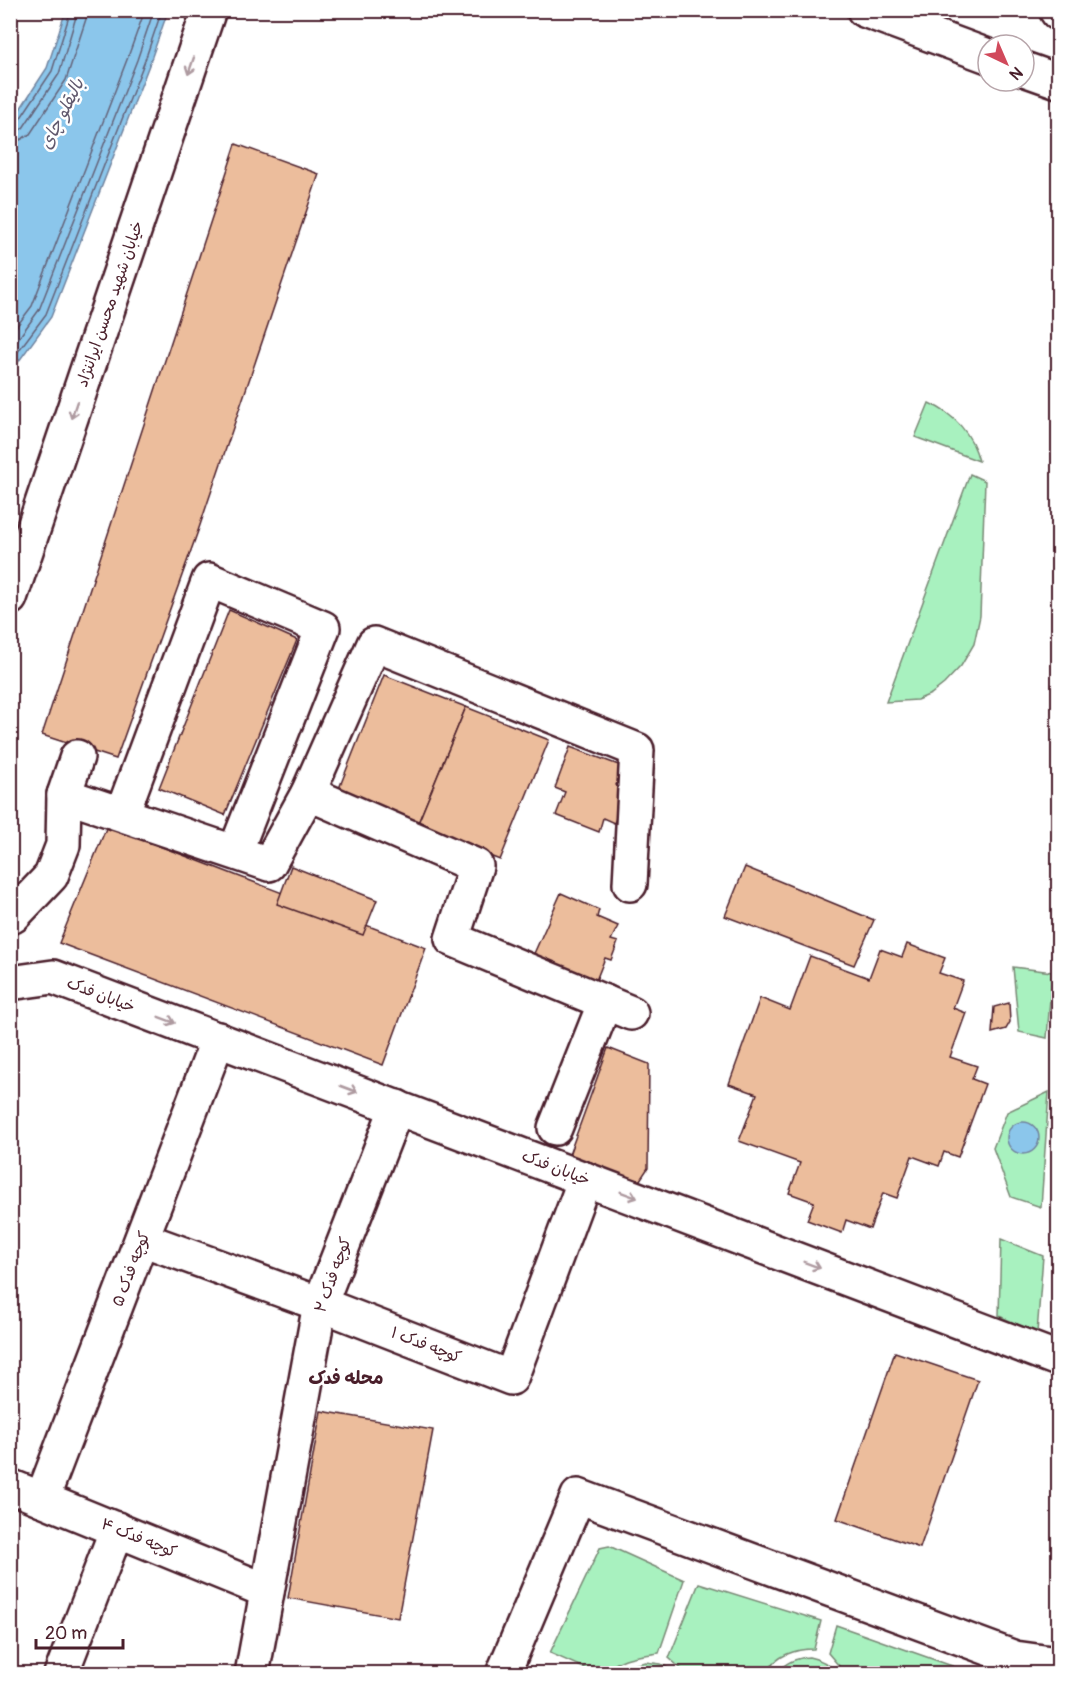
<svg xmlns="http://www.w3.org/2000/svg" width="1069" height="1684" font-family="Pangolin,'Playpen Sans Arabic',sans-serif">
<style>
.green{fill:#a8f1bf;stroke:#798875;stroke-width:1.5}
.water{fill:#8bc6eb;stroke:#71839e;stroke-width:1.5}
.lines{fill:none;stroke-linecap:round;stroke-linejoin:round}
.shore{stroke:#646278;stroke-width:1.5}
.building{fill:#ecbd9c;stroke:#4a1f2b;stroke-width:1.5}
.minor-casing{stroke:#4a1f2b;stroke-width:38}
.major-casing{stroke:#4a1f2b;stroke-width:38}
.highway-casing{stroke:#4a1f2b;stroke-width:38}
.minor{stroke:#fff;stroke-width:33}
.major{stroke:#fff;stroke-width:33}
.highway{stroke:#fff;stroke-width:33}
.oneway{stroke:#ae9aa0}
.labels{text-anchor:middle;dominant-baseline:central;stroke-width:5;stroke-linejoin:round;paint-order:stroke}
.street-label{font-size:16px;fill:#4a1f2b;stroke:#fff}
.water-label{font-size:18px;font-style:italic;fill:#61596e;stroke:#fff}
.neighbourhood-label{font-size:18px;font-weight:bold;fill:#4a1f2b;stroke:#fff}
</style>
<rect width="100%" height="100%" fill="#fff"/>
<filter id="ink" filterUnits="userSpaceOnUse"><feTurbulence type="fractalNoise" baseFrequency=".0167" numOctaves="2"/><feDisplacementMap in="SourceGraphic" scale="12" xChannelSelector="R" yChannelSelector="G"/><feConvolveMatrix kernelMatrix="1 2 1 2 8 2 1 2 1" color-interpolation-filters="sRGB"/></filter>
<g filter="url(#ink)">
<g class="green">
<path d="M929,403C954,414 972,434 979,461L915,437Z"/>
<polygon points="970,474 985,481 980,616 974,644 961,666 944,684 931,694 917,700 886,702"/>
<polygon points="1013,967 1052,972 1047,1038 1019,1032"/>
<polygon points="1049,1092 1041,1207 1011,1197 993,1148 1007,1112"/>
<polygon points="1001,1239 1043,1256 1037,1333 999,1316"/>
<path d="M609,1546L684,1580L659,1653C639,1656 618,1656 606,1673H595L550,1653L600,1548Z"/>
<path d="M699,1583L821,1621L814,1649C796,1649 775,1655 767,1673H686L669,1658Z"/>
<polygon points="836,1625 972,1673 845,1673 828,1653"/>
<path d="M809,1657C822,1660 829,1664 837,1673H777C785,1662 796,1658 809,1657Z"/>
<polygon points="645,1662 661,1664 677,1673 618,1673 630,1666"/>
</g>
<g class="water">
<polygon points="66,10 168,11 149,65 51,317 11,372 11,123 47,68"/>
<circle cx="1023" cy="1138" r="16"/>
</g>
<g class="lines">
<g class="shore">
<polyline points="10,125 18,122 52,71 71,10"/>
<polyline points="10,133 17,132 23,128 59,74 78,10"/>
<polyline points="10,142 20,140 30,134 66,80 86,19 87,10"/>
<polyline points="10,335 32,306 128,57 145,10"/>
<polyline points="10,350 39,310 137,60 154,10"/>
<polyline points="10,362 46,314 144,63 162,10"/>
</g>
</g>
<g class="building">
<polygon points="236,144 319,174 198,531 116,759 42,735"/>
<polygon points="229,610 297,640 225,815 159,788"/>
<polygon points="384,675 466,707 416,828 336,796"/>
<polygon points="466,707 549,740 500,860 416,828"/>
<polygon points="570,747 624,767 616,785 627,791 614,823 603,818 599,832 556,815 565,792 555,788"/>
<polygon points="107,826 426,948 383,1065 59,943"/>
<polygon points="291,866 377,900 363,935 277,904"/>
<polygon points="745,867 874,920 854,965 725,916"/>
<polygon points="561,893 599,910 597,917 618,926 611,940 618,942 611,960 605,958 595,983 532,958"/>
<polygon points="907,944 945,958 939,973 963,981 953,1008 966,1013 950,1057 977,1066 972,1079 985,1084 958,1157 944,1152 939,1166 912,1156 897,1198 883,1193 870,1229 846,1220 842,1233 807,1220 814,1202 789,1193 800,1163 739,1141 757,1094 729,1084 760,998 790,1010 810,956 869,978 880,949 902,957"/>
<polygon points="1009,1003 1010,1022 1006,1029 992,1033 994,1007"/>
<polygon points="608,1048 649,1064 648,1168 640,1180 630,1185 566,1163"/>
<polygon points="895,1352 978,1380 920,1548 837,1519"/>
<polygon points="321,1411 433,1430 398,1618 288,1598"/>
</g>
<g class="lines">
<defs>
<g id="minor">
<polyline points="308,793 476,866 452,939 631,1013"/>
<polyline points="64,795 269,864 308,793 374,644 637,750 630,884"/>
<polyline points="122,814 209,580 323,628 235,852"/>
<polyline points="13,916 51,876 63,845 64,795 77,757"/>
<polyline points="10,983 53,977 1058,1359"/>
<polyline points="555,1128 605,1002"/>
<polyline points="142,1239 320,1304 511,1378 585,1179"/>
<polyline points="10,1486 267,1591"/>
<polyline points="42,1499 218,1039"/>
<polyline points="61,1674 117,1529"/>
<polyline points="252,1674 320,1304 397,1107"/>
<polyline points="503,1674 578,1496 1015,1658 1058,1664"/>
</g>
<polyline id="major" points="10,598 209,10"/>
<g id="highway">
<polyline points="864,10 988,56"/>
<polyline points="1056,10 1058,13"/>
<polyline points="1024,69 1058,81"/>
</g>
</defs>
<use href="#minor" class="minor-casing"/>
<use href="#major" class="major-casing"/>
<use href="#highway" class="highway-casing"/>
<use href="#minor" class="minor"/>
<use href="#major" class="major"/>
<use href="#highway" class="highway"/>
</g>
<defs><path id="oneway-shaft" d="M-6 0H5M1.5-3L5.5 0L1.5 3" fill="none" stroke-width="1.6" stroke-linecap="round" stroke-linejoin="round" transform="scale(1.5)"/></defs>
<g class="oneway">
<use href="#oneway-shaft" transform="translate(191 66) rotate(109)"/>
<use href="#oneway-shaft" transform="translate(74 410) rotate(109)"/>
<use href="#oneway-shaft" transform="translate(167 1020) rotate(21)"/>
<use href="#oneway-shaft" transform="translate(349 1089) rotate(21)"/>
<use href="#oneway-shaft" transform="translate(629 1195) rotate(21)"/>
<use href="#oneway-shaft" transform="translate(812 1265) rotate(21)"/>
</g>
</g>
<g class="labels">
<g class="street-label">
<text transform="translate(110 304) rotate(-71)">خیابان شهید محسن ایراننژاد</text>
<text transform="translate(101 995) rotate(21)">خیابان فدک</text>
<text transform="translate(556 1168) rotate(21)">خیابان فدک</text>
<text transform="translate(131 1269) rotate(-69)">کوچه فدک ۵</text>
<text transform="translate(333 1275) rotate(-70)">کوچه فدک ۲</text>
<text transform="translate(426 1345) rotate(21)">کوچه فدک ۱</text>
<text transform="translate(139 1538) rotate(22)">کوچه فدک ۴</text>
</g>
<g class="water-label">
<text transform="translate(62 114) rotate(-63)">بالیقلو چای</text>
</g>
<g class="neighbourhood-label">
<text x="346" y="1378">محله فدک</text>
</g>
</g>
<rect width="1069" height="1684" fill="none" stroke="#fff" stroke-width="36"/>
<rect x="18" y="18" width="1033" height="1648" fill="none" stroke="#4a1f2b" stroke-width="2" filter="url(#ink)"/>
<g transform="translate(1006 63) rotate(136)"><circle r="28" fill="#ffffff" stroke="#b7a5aa" stroke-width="1.5"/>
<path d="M0-4.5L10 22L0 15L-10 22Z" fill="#d1495b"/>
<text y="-9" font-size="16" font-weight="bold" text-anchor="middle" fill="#4a1f2b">N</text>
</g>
<path d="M36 1639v9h87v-9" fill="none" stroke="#4a1f2b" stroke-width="3"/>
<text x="45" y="1639" font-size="18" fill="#4a1f2b" stroke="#ffffff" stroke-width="4.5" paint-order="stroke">20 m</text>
</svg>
